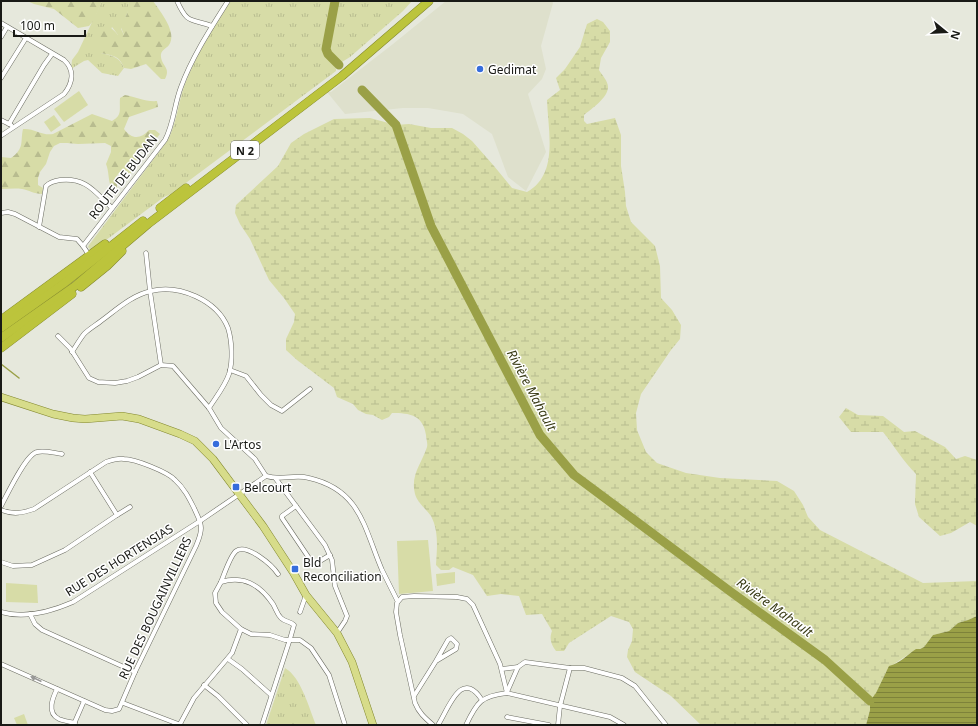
<svg xmlns="http://www.w3.org/2000/svg" width="978" height="726" font-family="'Noto Sans',sans-serif">
<style>
.built{fill:#dee0cc}
.grass{fill:url(#grass-tufts)}
.forest{fill:url(#forest-firs)}
.wetland{fill:url(#wetland-marsh)}
.garden{fill:#d7dca7}
.water{fill:url(#water-rules)}
.lines{fill:none;stroke-linecap:round;stroke-linejoin:round}
.stream{stroke:#9aa047;stroke-width:1.5}
.river{stroke:#9aa047;stroke-width:9}
.street-casing{stroke:#6b6c62;stroke-width:5}
.primary-casing{stroke:#83882f;stroke-width:8}
.highway-casing{stroke:#83882f;stroke-width:9}
.street{stroke:#fff;stroke-width:4}
.primary{stroke:#d7dc8a;stroke-width:7}
.highway{stroke:#bcc43c;stroke-width:8}
.oneway{fill:#989896}
.poi-dot{fill:#366ddc;stroke:#fff;stroke-width:1.5}
.labels{text-anchor:middle;dominant-baseline:central;stroke-width:3;stroke-linejoin:round;paint-order:stroke}
.shield{fill:#fff;stroke:#5e5f5c;stroke-width:1}
.shield-label{font-size:11px;font-weight:bold;fill:#191a16}
.poi-label{font-size:12px;fill:#191a16;stroke:#fff;text-anchor:start}
.street-label{font-size:12px;fill:#191a16;stroke:#fff}
.water-label{font-size:13px;font-style:italic;fill:#393b15;stroke:#fff}
</style>
<defs>
<pattern id="grass-tufts" width="24" height="20" patternUnits="userSpaceOnUse"><rect width="24" height="20" fill="#d7dca7"/><path d="M3 7l-1-3M5 7V3M7 7l1-3M15 17l-1-3M17 17v-4M19 17l1-3" fill="none" stroke="#b8bc8f"/></pattern>
<pattern id="forest-firs" width="22" height="20" patternUnits="userSpaceOnUse"><rect width="22" height="20" fill="#d7dca7"/><path d="M5 1l3.5 6h-7zM16 11l3.5 6h-7z" fill="#b8bc8f"/></pattern>
<pattern id="wetland-marsh" width="20" height="14" patternUnits="userSpaceOnUse"><rect width="20" height="14" fill="#d7dca7"/><path d="M1 5h8M5 5V1M11 12h8M15 12V8" fill="none" stroke="#b8bc8f"/></pattern>
<pattern id="water-rules" width="6" height="5" patternUnits="userSpaceOnUse"><rect width="6" height="5" fill="#9aa047"/><path d="M0 2.5h6" fill="none" stroke="#7d823a"/></pattern>
</defs>
<rect width="100%" height="100%" fill="#e6e8dc"/>
<polygon class="built" points="446,1 552,1 553,3 541,46 546,69 542,79 528,94 546,152 526,191 508,177 492,134 463,114 428,108 403,108 345,114 327,92 331,92 393,44"/>
<g class="grass">
<path d="M102,1H129L128,11L121,29L124,35H118L112,27L101,53C112,56 119,56 124,68L118,76L102,73L88,60L84,61L71,69L72,60L78,52Z"/>
<path d="M231,1H331L324,51L336,69V71L171,194L164,197L94,249H90L88,247L89,245L168,140C177,122 178,103 185,84C196,55 214,27 231,1Z"/>
<path d="M337,1H412L403,11L350,57L342,62C335,59 330,52 329,45Z"/>
<path d="M285,668C301,677 309,708 316,725H266Z"/>
</g>
<g class="forest">
<polygon points="27,1 102,1 94,20 89,26 78,28 54,9 34,4"/>
<path d="M129,1H153C160,11 178,33 169,45C166,49 160,50 161,57C162,66 171,68 165,79H161L146,64L131,69L124,68C119,55 113,56 101,53L95,43C99,26 105,19 118,35H124L120,25L121,21C129,17 127,9 129,1Z"/>
<path d="M125,95C136,97 146,102 157,101L158,107L129,117L124,129C132,140 141,139 149,130H155L160,134L156,139H150L147,144L152,148L146,150L140,149L137,155L141,159L129,162L131,173H119L115,178L117,183V190L111,187C108,180 109,171 106,164L111,152V146L105,143L78,144L67,143H60L54,146L50,152L46,164L40,172L38,178V185L43,188L42,194C34,194 29,190 22,189C15,188 8,189 1,189V157L11,158C25,148 20,142 23,129C34,128 42,136 53,134L92,114L112,121C123,115 119,109 120,98Z"/>
</g>
<g class="wetland">
<path d="M597,19L603,22L610,31V42L601,58L599,70C602,75 608,81 608,87C608,98 591,109 584,115V121L587,124L615,118L621,135V166L625,192L626,206L631,222L655,246L660,266L661,298L672,310L681,325L680,339L671,350L641,394L636,413L637,430L646,452L657,463L686,473L720,478L777,481L794,491L803,505L808,517L820,530L923,583L977,581V616L968,620L958,623L949,631L933,635L924,647L912,652L894,664L886,672L876,694L870,701V710L866,725H701L671,696L635,672L627,657L628,650L632,641L633,629L629,622L611,616L569,643L564,651H556C551,644 549,639 552,631L542,614L526,615L519,596L501,594L487,596L473,575L453,567L449,570H441L436,565C437,549 439,531 431,516C426,509 417,502 415,494C410,475 422,463 427,447C428,443 426,439 426,435C423,415 410,413 392,413L389,417L382,420L373,415L366,414L358,410L353,404L337,397L334,388L297,360L286,350V339L294,322L295,314L284,298L269,280L250,239L240,224L235,213L236,205L278,166L291,143L304,134L334,119L370,118L396,125L409,124L431,128H452L463,134L472,141L494,166L512,188L527,192C559,174 548,131 547,100L560,90L556,78L565,69L580,47L587,24Z"/>
<path d="M846,408L858,415L883,416L904,432L915,431L945,447L956,459L965,456L977,460V526L970,522L951,533L940,536L919,517L915,504L916,474C903,461 895,447 883,432H851L839,417Z"/>
</g>
<g class="garden">
<polygon points="79,91 88,105 64,122 54,109"/>
<polygon points="54,115 61,125 51,132 44,122"/>
<polygon points="428,540 433,591 399,594 397,541"/>
<polygon points="455,572 455,583 437,586 436,574"/>
<polygon points="6,583 37,585 38,603 6,602"/>
<polygon points="24,714 28,725 17,725 14,718"/>
</g>
<path class="water" d="M977,616V725H866L870,710V701L876,693L889,666C900,663 907,655 916,649H920L924,647L933,635L949,631L958,623L968,620Z"/>
<g class="lines">
<polyline class="stream" points="1,364 19,378"/>
<g class="river">
<polyline points="335,1 326,49 328,54 339,65"/>
<polyline points="362,90 396,125 431,226 540,435 574,475 731,592 825,660 870,701"/>
</g>
<defs>
<g id="street">
<path d="M177,1C188,25 190,18 212,26"/>
<path d="M1,23L64,60C75,70 73,83 64,94L2,135"/>
<polyline points="1,37 7,27"/>
<polyline points="1,78 26,38"/>
<polyline points="1,120 11,125"/>
<polyline points="9,124 44,65 52,54"/>
<polyline points="1,213 8,212 15,214 59,237 77,239 83,246 89,255"/>
<path d="M39,227L46,186C50,182 54,181 60,180C86,177 95,192 112,208"/>
<path d="M83,246L165,140C174,123 174,105 181,87C192,57 211,28 228,1"/>
<polyline points="146,253 150,291 161,365"/>
<polyline points="58,336 70,348 89,378 98,382 115,383 127,381 138,377 161,365 173,366 209,408 221,428 255,459 266,476"/>
<path d="M72,352C76,346 80,339 84,334C89,329 96,325 101,321C116,310 132,295 151,291C179,284 217,300 228,328C232,341 233,361 229,374C225,386 216,397 209,408"/>
<polyline points="230,370 246,376 261,395 271,405 282,411 310,389"/>
<polyline points="276,479 325,545 332,560 335,586 347,616 345,621 337,633"/>
<path d="M1,506C7,495 26,454 37,452C44,450 54,453 62,454"/>
<polyline points="296,506 282,516 282,518 313,564 315,564 330,555"/>
<path d="M1,510C14,515 22,513 34,509L106,462C112,460 118,458 124,459C135,459 168,472 175,480C184,488 189,498 194,508C197,515 201,521 201,528C201,535 198,541 196,546L135,672L119,709L112,711L105,710L1,664"/>
<polyline points="117,515 130,507"/>
<polyline points="1,562 13,566 32,565 65,550 117,515 90,472"/>
<path d="M221,582C224,575 230,556 236,551C247,543 272,565 278,574"/>
<path d="M1,612C25,619 50,612 73,602L200,521L266,476C282,481 294,474 309,478C361,490 364,528 382,570C387,580 392,590 397,600"/>
<polyline points="300,612 306,595"/>
<polyline points="30,614 35,624 42,630 135,672"/>
<polyline points="228,659 242,669 271,695"/>
<polyline points="502,669 518,667"/>
<polyline points="204,685 218,696 247,725"/>
<path d="M57,689C53,697 46,713 59,719C64,721 70,722 75,723"/>
<polyline points="507,692 518,667 525,662 570,668 584,668 622,678 635,686 666,725"/>
<polyline points="414,696 436,661 456,649 457,644 451,638 448,640 436,661"/>
<polyline points="123,703 181,725"/>
<polyline points="507,717 549,725"/>
<polyline points="74,724 84,701"/>
<polyline points="180,724 194,698 232,653 241,629"/>
<path d="M262,725L290,639L294,625C290,621 285,622 281,618C277,614 276,609 273,604C260,585 244,575 221,582L215,593L216,603L222,612L241,629L251,634L270,635L285,640H300L311,648L329,675L345,725"/>
<path d="M433,725C425,718 419,713 415,703L400,635L396,612L397,603L402,597L414,596L457,597L467,599L473,605L500,664L507,693"/>
<path d="M438,725C449,708 461,668 482,700"/>
<path d="M466,725C477,702 481,696 507,693L610,717L624,725"/>
<polyline points="558,725 560,706 570,668"/>
</g>
<polyline id="primary" points="1,397 53,414 73,418 85,419 122,416 139,419 180,434 195,441 213,459 263,526 293,572 306,595 337,633 352,662 373,725"/>
<g id="highway">
<polyline points="160,208 186,188"/>
<polyline points="81,287 107,266 122,251"/>
<polyline points="1,320 105,244"/>
<polyline points="1,328 63,284 143,221"/>
<polyline points="1,338 75,286 148,224 342,76 429,1"/>
<polyline points="1,348 72,294"/>
</g>
</defs>
<use href="#street" class="street-casing"/>
<use href="#primary" class="primary-casing"/>
<use href="#highway" class="highway-casing"/>
<use href="#street" class="street"/>
<use href="#primary" class="primary"/>
<use href="#highway" class="highway"/>
</g>
<defs><path id="oneway-solid" d="M-6-.8H1V-3.2L6.5 0L1 3.2V.8H-6Z"/></defs>
<use class="oneway" href="#oneway-solid" transform="translate(36 679) rotate(-156)"/>
<g class="poi-dot">
<circle cx="480" cy="69" r="4"/>
<circle cx="216" cy="444" r="4"/>
<rect x="232" y="483" width="8" height="8" rx="2"/>
<rect x="291" y="565" width="8" height="8" rx="2"/>
</g>
<g class="labels">
<rect class="shield" x="231" y="141" width="28" height="18" rx="3"/>
<g class="shield-label">
<text x="245" y="150">N 2</text>
</g>
<g class="poi-label">
<text x="488" y="69">Gedimat</text>
<text x="224" y="444">L'Artos</text>
<text x="244" y="487">Belcourt</text>
<text x="303" y="562">Bld<tspan x="303" dy="14">Reconciliation</tspan></text>
</g>
<g class="street-label">
<text transform="translate(123 177) rotate(-52)">ROUTE DE BUDAN</text>
<text transform="translate(119 560) rotate(-32)">RUE DES HORTENSIAS</text>
<text transform="translate(155 608) rotate(-65)">RUE DES BOUGAINVILLIERS</text>
</g>
<g class="water-label">
<text transform="translate(532 390) rotate(62)">Rivière Mahault</text>
<text transform="translate(775 607) rotate(36)">Rivière Mahault</text>
</g>
</g>
<rect width="978" height="726" fill="none" stroke="#191a16" stroke-width="4"/>
<g transform="translate(946 32) rotate(108)" stroke="#ffffff" stroke-width="3" paint-order="stroke">
<path d="M0-3L7 15L0 10L-7 15Z" fill="#191a16"/>
<text y="-6" font-size="11" font-weight="bold" text-anchor="middle" fill="#191a16">N</text>
</g>
<path d="M14 30v6h71v-6" fill="none" stroke="#191a16" stroke-width="2"/>
<text x="20" y="30" font-size="12" fill="#191a16" stroke="#ffffff" stroke-width="3" paint-order="stroke">100 m</text>
</svg>
